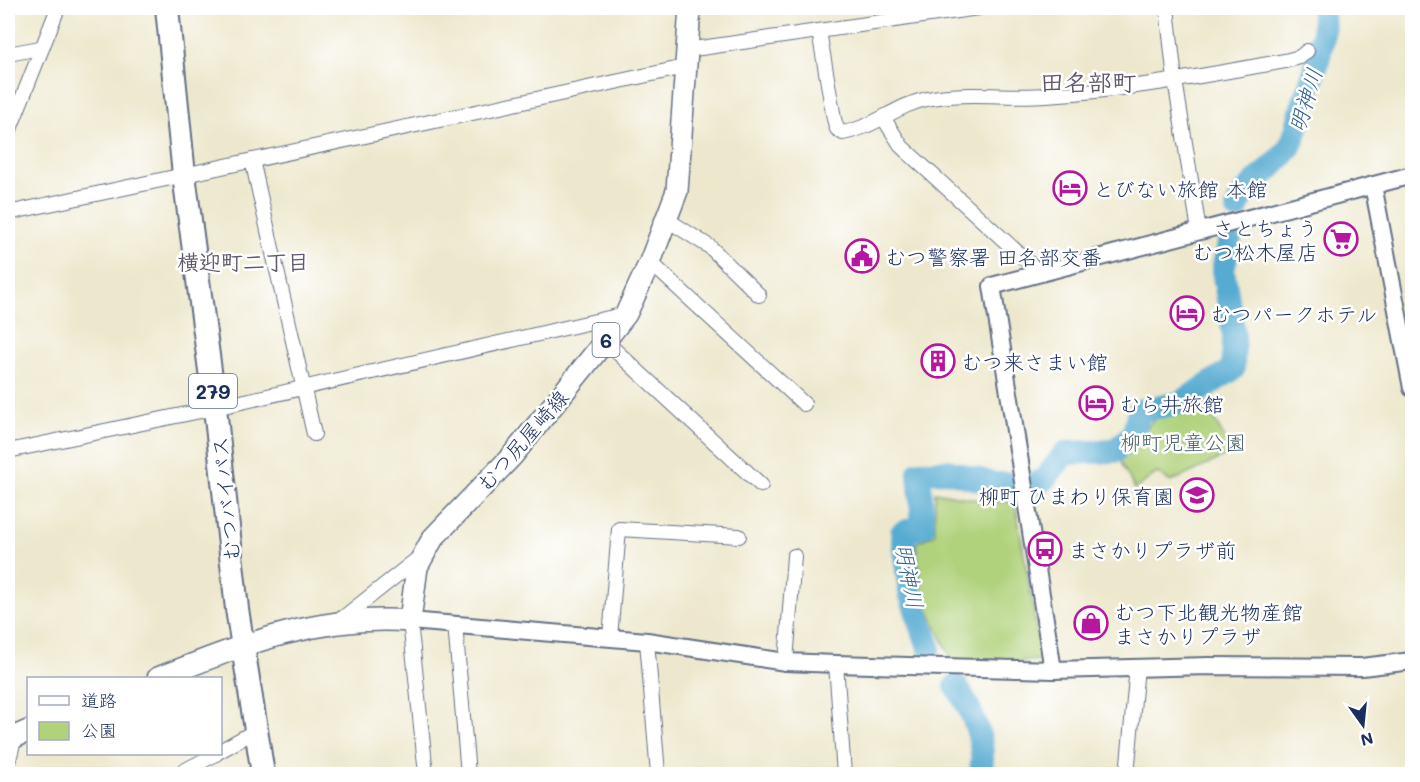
<svg xmlns="http://www.w3.org/2000/svg" width="1420" height="782" font-family="Mali,'Klee One',sans-serif">
<style>
.green{fill:#b0d27b;stroke:#66806c;stroke-width:1.5}
.lines{fill:none;stroke-linecap:round;stroke-linejoin:round}
.river{stroke:#56abd2;stroke-width:24}
.minor-casing{stroke:#647085;stroke-width:16}
.tertiary-casing{stroke:#647085;stroke-width:20}
.primary-casing{stroke:#647085;stroke-width:24}
.trunk-casing{stroke:#647085;stroke-width:26}
.minor{stroke:#fff;stroke-width:14}
.tertiary{stroke:#fff;stroke-width:16}
.primary{stroke:#fff;stroke-width:21}
.trunk{stroke:#fff;stroke-width:22}
.labels{text-anchor:middle;dominant-baseline:central;stroke-width:5;stroke-linejoin:round;paint-order:stroke}
.shield{fill:#fff;stroke:#5f6d8e;stroke-width:1.5}
.shield-label{font-size:20px;font-weight:bold;fill:#1b2f5e}
.poi-label{font-size:21px;fill:#1b2f5e;stroke:#fff;text-anchor:start}
.street-label{font-size:21px;fill:#1b2f5e;stroke:#fff}
.park-label{font-size:21px;fill:#486067;stroke:#fff}
.water-label{font-size:22px;font-style:italic;fill:#33618c;stroke:#fff}
.neighbourhood-label{font-size:22px;font-weight:bold;fill:#625a6c;stroke:#fff}
.quarter-label{font-size:24px;font-weight:bold;fill:#625a6c;stroke:#fff}
</style>
<rect width="100%" height="100%" fill="#fff"/>
<filter id="ink" filterUnits="userSpaceOnUse"><feTurbulence type="fractalNoise" baseFrequency=".0167" numOctaves="2"/><feDisplacementMap in="SourceGraphic" scale="12" xChannelSelector="R" yChannelSelector="G"/><feConvolveMatrix kernelMatrix="1 2 1 2 8 2 1 2 1" color-interpolation-filters="sRGB"/></filter>
<filter id="wash" filterUnits="userSpaceOnUse"><feTurbulence type="fractalNoise" baseFrequency=".008" numOctaves="4" result="noise"/><feDisplacementMap in="SourceGraphic" scale="24" xChannelSelector="R" yChannelSelector="G"/><feGaussianBlur stdDeviation="1.35" result="paint"/><feColorMatrix in="noise" values="0 0 0 0 0 0 0 0 0 0 0 0 0 0 0 0 0 1.4 0 .05"/><feComposite in="paint" operator="in"/></filter>
<g filter="url(#wash)">
<rect width="100%" height="100%" fill="#ede8cd"/>
<g class="green">
<polygon points="1202,396 1232,453 1171,482 1157,473 1135,489 1117,455 1137,440 1153,420"/>
<polygon points="935,492 978,500 1015,502 1042,660 954,664 922,597 916,543 935,534"/>
</g>
<g class="lines">
<g class="river">
<path d="M1237,208C1243,186 1277,168 1290,146C1296,136 1298,122 1301,111C1311,78 1329,42 1322,8"/>
<polyline points="1036,483 1044,480 1065,453 1115,451 1134,433 1139,411 1180,403 1233,369 1234,335 1223,270 1231,234"/>
<polyline points="929,647 910,593 902,533 923,526 919,472 948,471 994,484 1014,484"/>
<path d="M956,686C972,709 988,747 980,774"/>
</g>
</g>
</g>
<g filter="url(#ink)">
<g class="lines">
<defs>
<g id="minor">
<polyline points="1167,8 1175,80 1199,231"/>
<path d="M819,31L834,119L837,129L843,133C876,127 896,105 927,99C965,91 1007,98 1046,95C1126,91 1206,75 1285,61L1300,57L1307,51"/>
<polyline points="687,50 978,8"/>
<polyline points="8,54 40,48"/>
<polyline points="884,119 902,147 1040,273"/>
<polyline points="8,134 58,8"/>
<polyline points="252,160 314,434"/>
<polyline points="8,213 685,67"/>
<polyline points="666,219 710,247 759,295"/>
<polyline points="650,262 804,404"/>
<polyline points="605,341 761,485"/>
<polyline points="8,451 215,408 626,314"/>
<polyline points="339,621 421,556"/>
<polyline points="410,621 426,774"/>
<polyline points="455,624 468,774"/>
<polyline points="610,638 619,529 739,536"/>
<polyline points="647,641 658,774"/>
<polyline points="786,662 794,556"/>
<polyline points="836,664 844,774"/>
<polyline points="220,751 257,730"/>
<polyline points="8,763 15,737"/>
<polyline points="178,774 216,754"/>
<polyline points="1127,774 1137,667"/>
</g>
<g id="tertiary">
<polyline points="1373,185 1412,388"/>
<polyline points="410,621 647,641 786,662 836,664 1053,670 1209,666 1362,667 1412,661"/>
<polyline points="1053,670 992,286 1412,175"/>
</g>
<g id="primary">
<path d="M158,678C242,645 318,614 410,621L417,567L433,538L512,456L605,341L626,314L650,262L677,191L690,8"/>
<polyline points="8,740 28,731"/>
</g>
<polyline id="trunk" points="167,8 184,175 215,408 237,609 263,774"/>
</defs>
<use href="#minor" class="minor-casing"/>
<use href="#tertiary" class="tertiary-casing"/>
<use href="#primary" class="primary-casing"/>
<use href="#trunk" class="trunk-casing"/>
<use href="#minor" class="minor"/>
<use href="#tertiary" class="tertiary"/>
<use href="#primary" class="primary"/>
<use href="#trunk" class="trunk"/>
</g>
</g>
<defs>
<symbol id="hotel-ring" viewBox="-11 -11 22 22"><circle r="9.5" fill="#fff" stroke="#b5179e" stroke-width="1.5"/><path d="M-6-4.5h1.5V1H6V5H4.5V3h-9V5H-6ZM-4 0a1.8 1.8 0 1 1 3.6 0ZM.5 0V-2.5h3Q6-2.5 6 0Z" fill="#b5179e"/></symbol>
<symbol id="supermarket-ring" viewBox="-11 -11 22 22"><circle r="9.5" fill="#fff" stroke="#b5179e" stroke-width="1.5"/><path d="M-6-5.5h2.5l.6 2H6L4.5 2H-2.5L-4.4-4H-6ZM-1.5 3.2a1.3 1.3 0 1 0 .1 0ZM3 3.2a1.3 1.3 0 1 0 .1 0Z" fill="#b5179e"/></symbol>
<symbol id="civic-ring" viewBox="-11 -11 22 22"><circle r="9.5" fill="#fff" stroke="#b5179e" stroke-width="1.5"/><path d="M-.6-6.5H3V-4.5H.6V-3L4-1V1h2V6H-6V1h2V-1L-.6-3ZM-1.2 2.5V6h2.4V2.5Z" fill="#b5179e"/></symbol>
<symbol id="building-ring" viewBox="-11 -11 22 22"><circle r="9.5" fill="#fff" stroke="#b5179e" stroke-width="1.5"/><path d="M-4-6H4V6H1V3H-1V6H-4ZM-2.5-4.3h1.7v1.8h-1.7ZM.8-4.3h1.7v1.8H.8ZM-2.5-1h1.7V.8h-1.7ZM.8-1h1.7V.8H.8Z" fill="#b5179e"/></symbol>
<symbol id="school-ring" viewBox="-11 -11 22 22"><circle r="9.5" fill="#fff" stroke="#b5179e" stroke-width="1.5"/><path d="M0-5L7-2L0 1L-7-2ZM-4 1L0 2.5L4 1V4Q0 6-4 4Z" fill="#b5179e"/></symbol>
<symbol id="bus-ring" viewBox="-11 -11 22 22"><circle r="9.5" fill="#fff" stroke="#b5179e" stroke-width="1.5"/><path d="M-5-6H5V4H4V6H2V4H-2V6H-4V4H-5ZM-3.5-4V0h7V-4ZM-3.5 1.2v1.5H-2V1.2ZM2 1.2v1.5H3.5V1.2Z" fill="#b5179e"/></symbol>
<symbol id="shop-ring" viewBox="-11 -11 22 22"><circle r="9.5" fill="#fff" stroke="#b5179e" stroke-width="1.5"/><path d="M-5-2.5h2.3a2.7 3.5 0 0 1 5.4 0H5L5.5 6h-11ZM-1.5-2.5h3a1.5 2.3 0 0 0-3 0Z" fill="#b5179e"/></symbol>
</defs>
<g fill-rule="evenodd">
<use href="#hotel-ring" x="1051" y="169" width="38" height="38"/>
<use href="#supermarket-ring" x="1322" y="220" width="38" height="38"/>
<use href="#civic-ring" x="843" y="237" width="38" height="38"/>
<use href="#hotel-ring" x="1168" y="294" width="38" height="38"/>
<use href="#building-ring" x="919" y="342" width="38" height="38"/>
<use href="#hotel-ring" x="1077" y="384" width="38" height="38"/>
<use href="#school-ring" x="1178" y="476" width="38" height="38"/>
<use href="#bus-ring" x="1026" y="530" width="38" height="38"/>
<use href="#shop-ring" x="1072" y="604" width="38" height="38"/>
</g>
<g class="labels">
<g class="shield">
<rect x="592.5" y="323" width="27" height="34" rx="4.5"/>
<rect x="189" y="374" width="48" height="34" rx="4.5"/>
</g>
<g class="shield-label">
<text x="606" y="340">6</text>
<text x="213" y="391">279</text>
</g>
<g class="poi-label">
<text x="1093" y="188">とびない旅館 本館</text>
<text x="1318" y="227" text-anchor="end">さとちょう<tspan x="1318" dy="24">むつ松木屋店</tspan></text>
<text x="885" y="256">むつ警察署 田名部交番</text>
<text x="1210" y="313">むつパークホテル</text>
<text x="961" y="361">むつ来さまい館</text>
<text x="1119" y="403">むら井旅館</text>
<text x="1174" y="495" text-anchor="end">柳町 ひまわり保育園</text>
<text x="1068" y="549">まさかりプラザ前</text>
<text x="1114" y="611">むつ下北観光物産館<tspan x="1114" dy="24">まさかりプラザ</tspan></text>
</g>
<g class="street-label">
<text transform="translate(522 440) rotate(-49)">むつ尻屋崎線</text>
<text transform="translate(225 499) rotate(-96)">むつバイパス</text>
</g>
<g class="park-label">
<text x="1183" y="441">柳町児童公園</text>
</g>
<g class="water-label">
<text transform="translate(1305 100) rotate(-73)">明神川</text>
<text transform="translate(910 576) rotate(79)">明神川</text>
</g>
<g class="neighbourhood-label">
<text x="243" y="261">横迎町二丁目</text>
</g>
<g class="quarter-label">
<text x="1088" y="81">田名部町</text>
</g>
</g>
<rect width="1420" height="782" fill="none" stroke="#fff" stroke-width="30"/>
<rect x="27" y="677" width="195" height="78" fill="#ffffff" stroke="#a4acbf" stroke-width="1.5"/>
<rect x="39" y="696" width="30" height="9" fill="#ffffff" stroke="#a4acbf" stroke-width="1.5"/>
<text x="81" y="707" font-size="18" fill="#1b2f5e">道路</text>
<rect x="39" y="722" width="30" height="18" fill="#b0d27b" stroke="#a4acbf" stroke-width="1.5"/>
<text x="81" y="737" font-size="18" fill="#1b2f5e">公園</text>
<g transform="translate(1363 725) rotate(165)" stroke="#ffffff" stroke-width="4.5" paint-order="stroke">
<path d="M0-4.5L10 22L0 15L-10 22Z" fill="#1b2f5e"/>
<text y="-9" font-size="16" font-weight="bold" text-anchor="middle" fill="#1b2f5e">N</text>
</g>
</svg>
